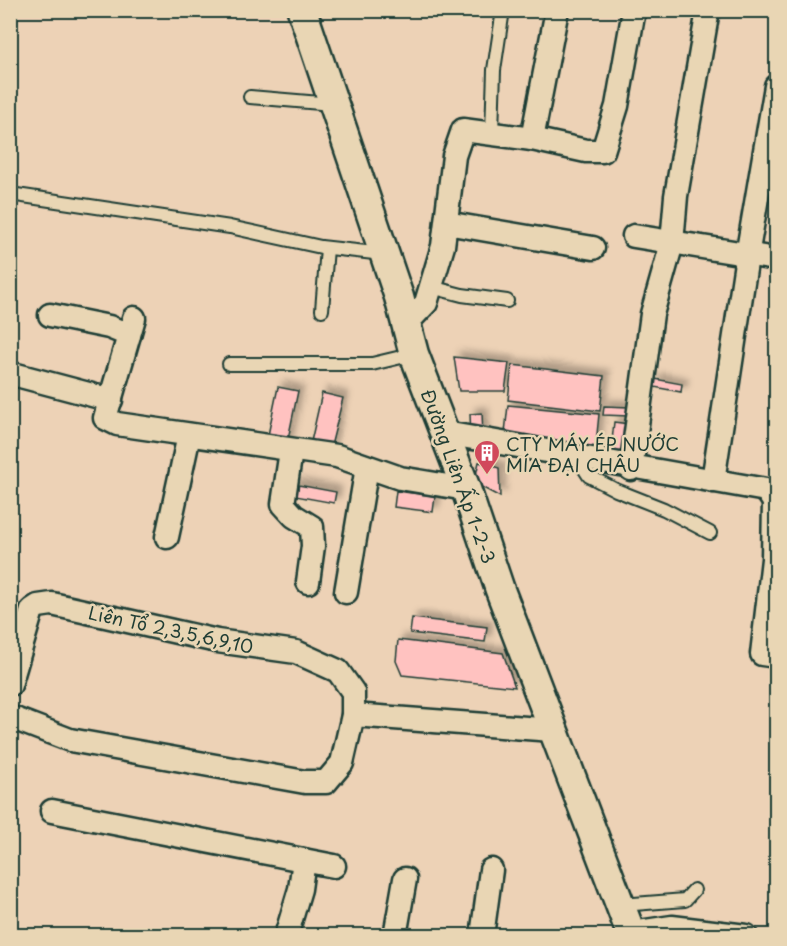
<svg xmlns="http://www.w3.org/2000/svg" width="787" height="946" font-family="'Playpen Sans',sans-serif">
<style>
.building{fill:#ffc2c0;stroke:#1f3d34;stroke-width:1.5;filter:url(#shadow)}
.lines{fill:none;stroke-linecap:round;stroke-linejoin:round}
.service-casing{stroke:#1f3d34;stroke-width:16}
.minor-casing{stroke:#1f3d34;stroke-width:27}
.tertiary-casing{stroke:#1f3d34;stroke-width:33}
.service{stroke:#e9d6b4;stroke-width:12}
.minor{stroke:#e9d6b4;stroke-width:22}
.tertiary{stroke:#e9d6b4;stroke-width:28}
.labels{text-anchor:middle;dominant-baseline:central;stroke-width:5;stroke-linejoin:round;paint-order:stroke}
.poi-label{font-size:18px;fill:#1f3d34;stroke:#e9d6b4;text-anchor:start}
.street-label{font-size:18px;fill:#1f3d34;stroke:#e9d6b4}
</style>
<defs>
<filter id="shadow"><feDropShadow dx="5.5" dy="-5.5" stdDeviation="3" flood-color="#0004"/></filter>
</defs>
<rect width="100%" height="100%" fill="#edd2b6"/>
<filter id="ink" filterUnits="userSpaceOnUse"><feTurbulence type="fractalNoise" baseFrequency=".0167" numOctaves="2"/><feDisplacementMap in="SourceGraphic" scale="12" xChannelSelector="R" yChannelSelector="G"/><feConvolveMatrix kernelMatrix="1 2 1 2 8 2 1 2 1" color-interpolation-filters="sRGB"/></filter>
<g filter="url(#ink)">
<g class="building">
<polygon points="454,357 509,363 505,391 459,391"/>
<polygon points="512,365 604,376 600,411 508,400"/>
<polygon points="655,379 682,384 681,392 654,387"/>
<polygon points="278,387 298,391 287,444 267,440"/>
<polygon points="322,393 343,398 330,450 310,446"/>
<polygon points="508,405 599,414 595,454 504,442"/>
<polygon points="604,406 629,407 629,416 603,415"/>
<polygon points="482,413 483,436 471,437 470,414"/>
<polygon points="614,422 629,424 625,462 610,460"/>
<polygon points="479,462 499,468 500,497 474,483"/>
<polygon points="293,484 336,492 334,503 290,495"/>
<polygon points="396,491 435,496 433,512 394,507"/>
<polygon points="412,618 487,627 485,642 410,633"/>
<polygon points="398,640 503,653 515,687 402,675 396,661"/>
</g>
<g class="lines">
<defs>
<g id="service">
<polyline points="250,97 332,104"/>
<polyline points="492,133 494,70 503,10"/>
<polyline points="10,194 230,227 321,247 383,254"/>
<polyline points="431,287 462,295 507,301"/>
<polyline points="322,310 327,248"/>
<polyline points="229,364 372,364 414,354"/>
<polyline points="578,459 589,476 616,490 664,509 710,533"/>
<polyline points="621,905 685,900 694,890"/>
</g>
<g id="minor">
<polyline points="532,139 557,10"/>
<polyline points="446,223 593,248"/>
<polyline points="634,236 776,259"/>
<polyline points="50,315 109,327 129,335"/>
<polyline points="134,318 105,418 117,424 337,456 400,478 466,489"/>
<polyline points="407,323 426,303 443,246 454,156 463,130 532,139 586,151 603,151 617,106 634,10"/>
<polyline points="13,374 111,400"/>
<polyline points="445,433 766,490 774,502 773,559 762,654 776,656"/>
<polyline points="291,451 283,504 294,516 312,527 313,546 308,582"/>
<polyline points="631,469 652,314 672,243 676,196 708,10"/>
<polyline points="713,481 747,256 776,86"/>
<polyline points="167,537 189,435"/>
<polyline points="346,592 367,467"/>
<polyline points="10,685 32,610 38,606 52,604 217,641 296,652 338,671 353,692 353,715 342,763 326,782 305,782 70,740 10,717"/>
<polyline points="353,715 553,730"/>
<polyline points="52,811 334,866"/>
<polyline points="632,933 672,927 746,936"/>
<polyline points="286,936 300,889 304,860"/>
<polyline points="395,936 405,879"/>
<polyline points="482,936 491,870"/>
</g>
<polyline id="tertiary" points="302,10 399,297 414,354 466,489 500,590 632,936"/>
</defs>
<use href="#service" class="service-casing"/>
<use href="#minor" class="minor-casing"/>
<use href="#tertiary" class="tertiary-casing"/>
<use href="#service" class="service"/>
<use href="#minor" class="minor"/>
<use href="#tertiary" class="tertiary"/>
</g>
</g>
<defs>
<symbol id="building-pin" viewBox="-11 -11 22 30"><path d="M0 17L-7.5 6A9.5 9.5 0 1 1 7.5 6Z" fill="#d1495b" stroke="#e9d6b4"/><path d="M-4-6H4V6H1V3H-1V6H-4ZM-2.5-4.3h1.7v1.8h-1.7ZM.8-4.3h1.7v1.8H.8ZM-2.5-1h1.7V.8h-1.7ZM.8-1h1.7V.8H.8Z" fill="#fff"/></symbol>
</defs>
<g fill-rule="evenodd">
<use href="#building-pin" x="472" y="438" width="30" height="40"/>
</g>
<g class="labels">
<g class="poi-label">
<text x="506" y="443">CTY MÁY ÉP NƯỚC<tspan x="506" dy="21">MÍA ĐẠI CHÂU</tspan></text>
</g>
<g class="street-label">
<text transform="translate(459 476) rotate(70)">Đường Liên Ấp 1-2-3</text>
<text transform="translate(171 629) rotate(12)">Liên Tổ 2,3,5,6,9,10</text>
</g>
</g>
<rect width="787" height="946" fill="none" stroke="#e9d6b4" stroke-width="36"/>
<rect x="18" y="18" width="751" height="910" fill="none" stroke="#1f3d34" stroke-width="2" filter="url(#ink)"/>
</svg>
